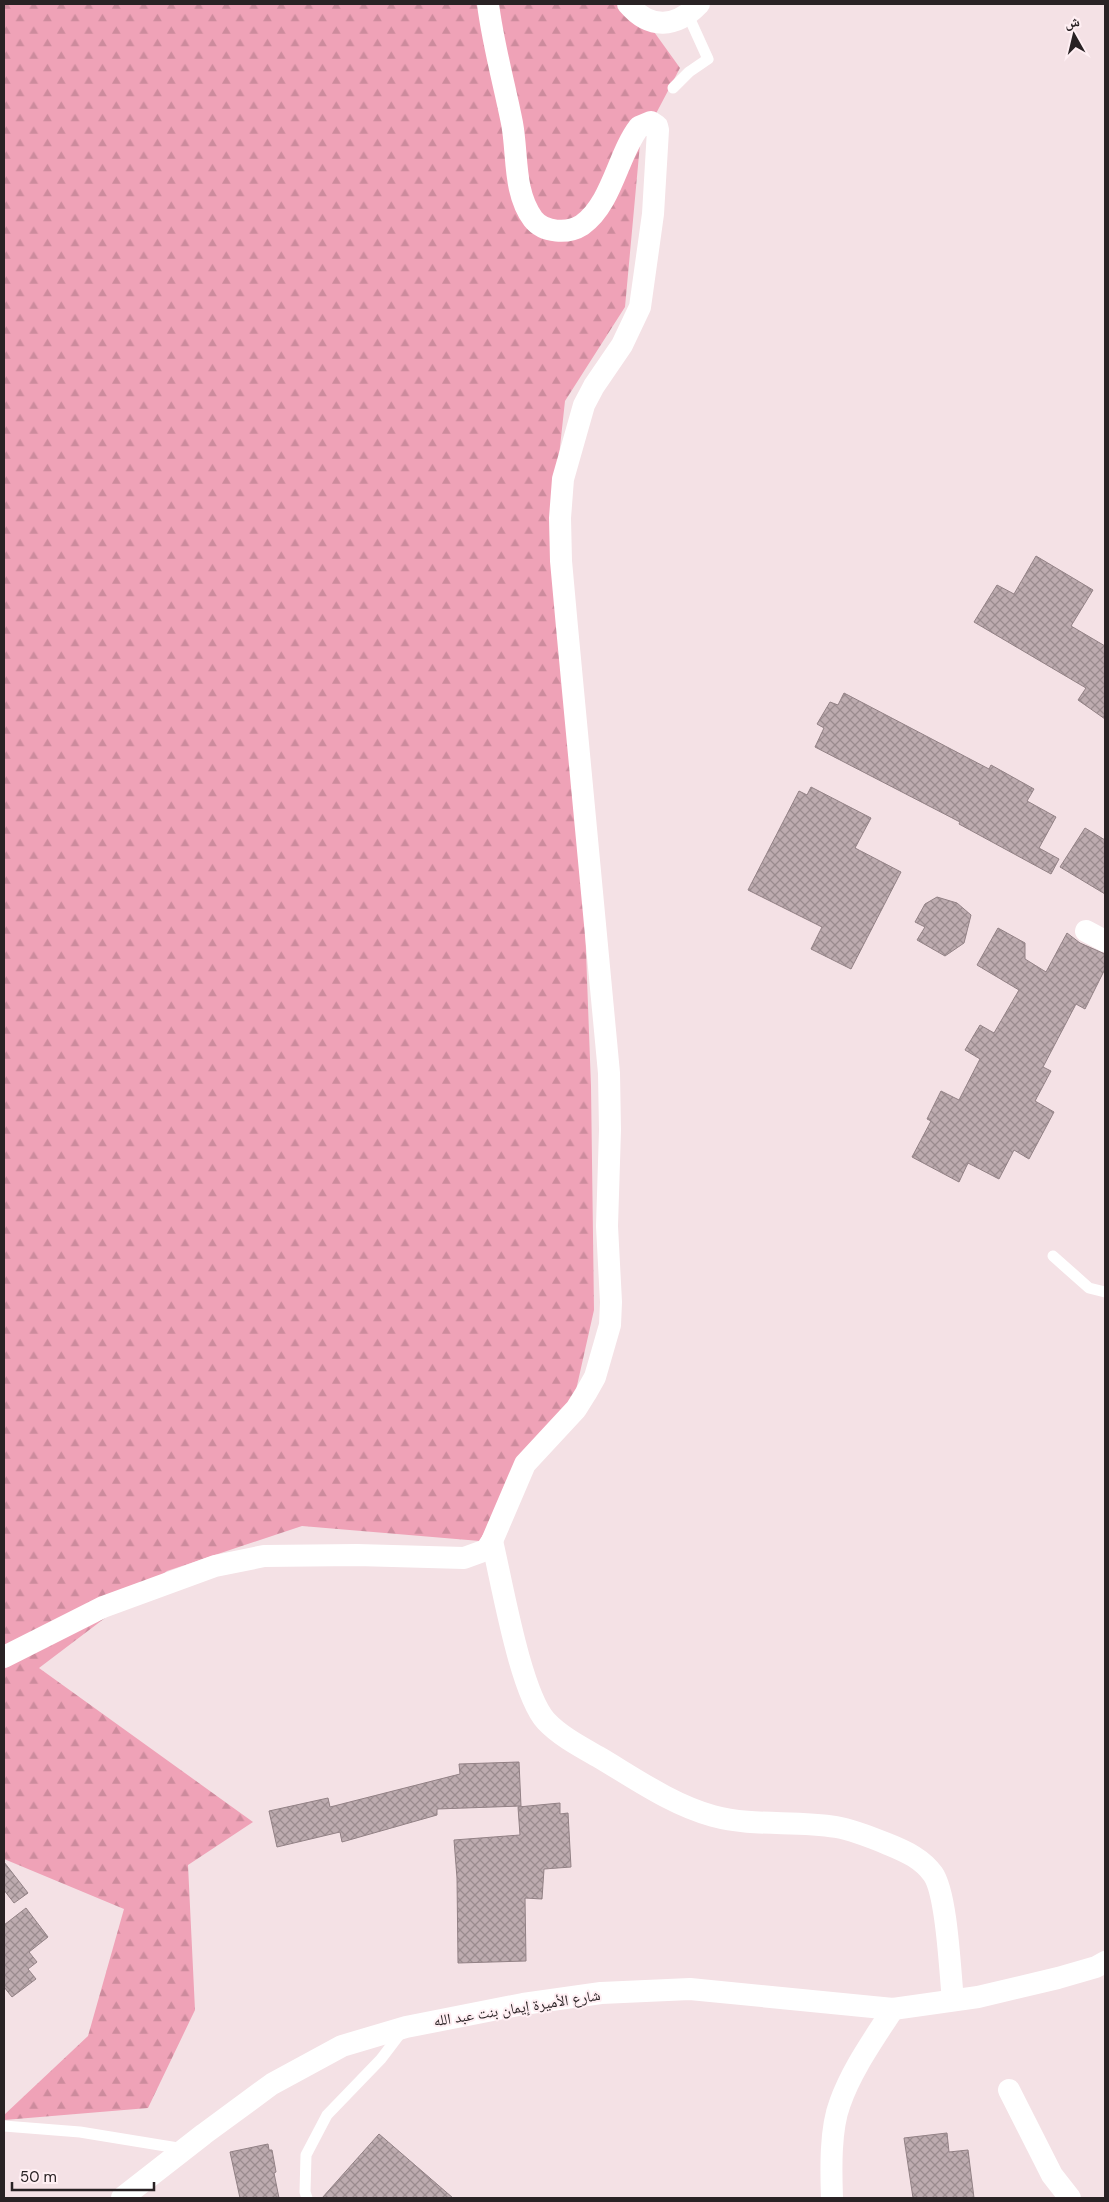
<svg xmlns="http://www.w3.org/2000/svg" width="1109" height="2202" font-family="'DM Sans','Noto Naskh Arabic',sans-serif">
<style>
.forest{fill:url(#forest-firs)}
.building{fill:url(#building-cross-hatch);stroke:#928185}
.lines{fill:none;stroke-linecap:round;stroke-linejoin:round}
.service{stroke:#fff;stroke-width:11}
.minor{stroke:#fff;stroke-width:22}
.labels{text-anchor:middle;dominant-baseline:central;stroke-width:4;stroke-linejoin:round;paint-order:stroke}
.street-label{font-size:15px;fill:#292224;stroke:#ffeff3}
</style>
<defs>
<pattern id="forest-firs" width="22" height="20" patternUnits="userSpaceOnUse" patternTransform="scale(1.25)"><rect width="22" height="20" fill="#efa2b7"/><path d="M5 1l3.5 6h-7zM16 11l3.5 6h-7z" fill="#cd8b9d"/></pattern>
<pattern id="building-cross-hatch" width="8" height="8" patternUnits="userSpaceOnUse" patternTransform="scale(1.25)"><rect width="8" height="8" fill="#bdabaf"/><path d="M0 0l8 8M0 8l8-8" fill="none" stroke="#9a8b8e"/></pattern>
</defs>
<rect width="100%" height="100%" fill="#f4e1e5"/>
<polygon class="forest" points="4,4 634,4 680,68 640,144 625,307 565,401 554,502 582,844 591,1086 594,1310 574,1399 480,1541 302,1526 167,1571 39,1668 253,1822 188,1865 195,2010 148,2108 4,2120 4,2115 88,2036 124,1909 4,1859"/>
<g class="building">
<polygon points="1036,556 1093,590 1071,626 1105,646 1105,719 1078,700 1086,688 974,622 997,585 1014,594"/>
<polygon points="844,693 989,769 991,765 1034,789 1027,801 1056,817 1039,848 1059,859 1051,874 959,824 960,822 815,747 824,728 817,724 830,702 838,705"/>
<polygon points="811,787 871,818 855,848 901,872 851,969 811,949 822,927 748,890 799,791 807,795"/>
<polygon points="1085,828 1105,840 1105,894 1060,867"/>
<polygon points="937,897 957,903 971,915 964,943 945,956 917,940 925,927 915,922 925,904"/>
<polygon points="998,928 1025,943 1025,959 1046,972 1067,933 1080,943 1105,954 1105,969 1085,1009 1076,1004 1043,1067 1051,1071 1035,1101 1054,1112 1029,1159 1014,1150 999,1179 968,1163 959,1182 912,1157 931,1121 927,1119 941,1091 959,1100 980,1059 965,1050 980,1025 994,1033 1019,990 977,965"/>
<polygon points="519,1762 521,1806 437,1809 437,1815 342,1842 340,1832 277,1847 269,1811 328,1798 330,1807 460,1774 459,1764"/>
<polygon points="560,1803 560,1814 568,1813 571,1867 544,1869 542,1899 525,1898 526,1961 458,1963 457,1878 454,1840 520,1835 518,1807"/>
<polygon points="4,1862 28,1893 14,1903 4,1890"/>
<polygon points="26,1908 48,1937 29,1952 37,1962 28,1969 36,1979 12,1997 4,1987 4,1925"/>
<polygon points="947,2133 949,2152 968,2150 974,2198 913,2198 904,2138"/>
<polygon points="379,2134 453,2198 322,2198"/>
<polygon points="268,2144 269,2150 272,2150 276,2172 274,2173 279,2198 240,2198 230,2152"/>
</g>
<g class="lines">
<g class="service">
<polyline points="673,88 689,72 708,59 688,15"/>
<polyline points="1053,1256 1089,1288 1105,1292"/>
<polyline points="4,2126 80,2132 184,2149"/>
<polyline points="307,2198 305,2192 306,2155 327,2115 381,2059 403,2030"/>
</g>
<g class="minor">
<path d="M628,4C650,30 676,28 699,4"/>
<polyline points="1086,931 1105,941"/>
<path d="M492,1541C502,1582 520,1692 546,1721C561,1737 583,1748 602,1759C637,1780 673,1805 713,1816C753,1827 795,1820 836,1827C854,1830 873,1838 890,1845C907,1852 922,1859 933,1874C947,1894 950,1973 953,2000"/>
<path d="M4,1657L103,1607L215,1566L235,1562L264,1556L357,1555L464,1558L486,1550L492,1541L525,1464L576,1409L586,1393L595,1377L610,1325L611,1302L607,1226L610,1130L609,1073L567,627L561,561L560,518L563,479L584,405L594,386L622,345L640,307L653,214L658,130L657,126L651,122L639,127C618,154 612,204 582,225C568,234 544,233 533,219C513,192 518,155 512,123C504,83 493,44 488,4"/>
<polyline points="1009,2090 1052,2175 1070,2198"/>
<polyline points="122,2198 204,2134 272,2084 342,2046 406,2027 523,2004 601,1993 690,1989 893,2009 978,1997 1058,1978 1096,1967 1105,1962"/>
<path d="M832,2198C831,2170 830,2129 840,2103C852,2069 874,2039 893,2009"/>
</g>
</g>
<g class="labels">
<g class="street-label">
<text transform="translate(517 2008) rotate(-9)">شارع الأميرة إيمان بنت عبد الله</text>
</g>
</g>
<rect width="1109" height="2202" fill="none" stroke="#292224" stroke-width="10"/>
<g transform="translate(1074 35) rotate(352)" stroke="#ffeff3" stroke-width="4" paint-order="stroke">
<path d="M0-4L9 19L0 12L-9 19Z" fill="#292224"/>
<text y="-8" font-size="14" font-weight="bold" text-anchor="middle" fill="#292224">ش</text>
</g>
<path d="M12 2182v8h142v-8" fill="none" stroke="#292224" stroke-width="2.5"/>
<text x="20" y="2182" font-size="15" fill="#292224" stroke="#ffeff3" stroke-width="4" paint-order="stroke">50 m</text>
</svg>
